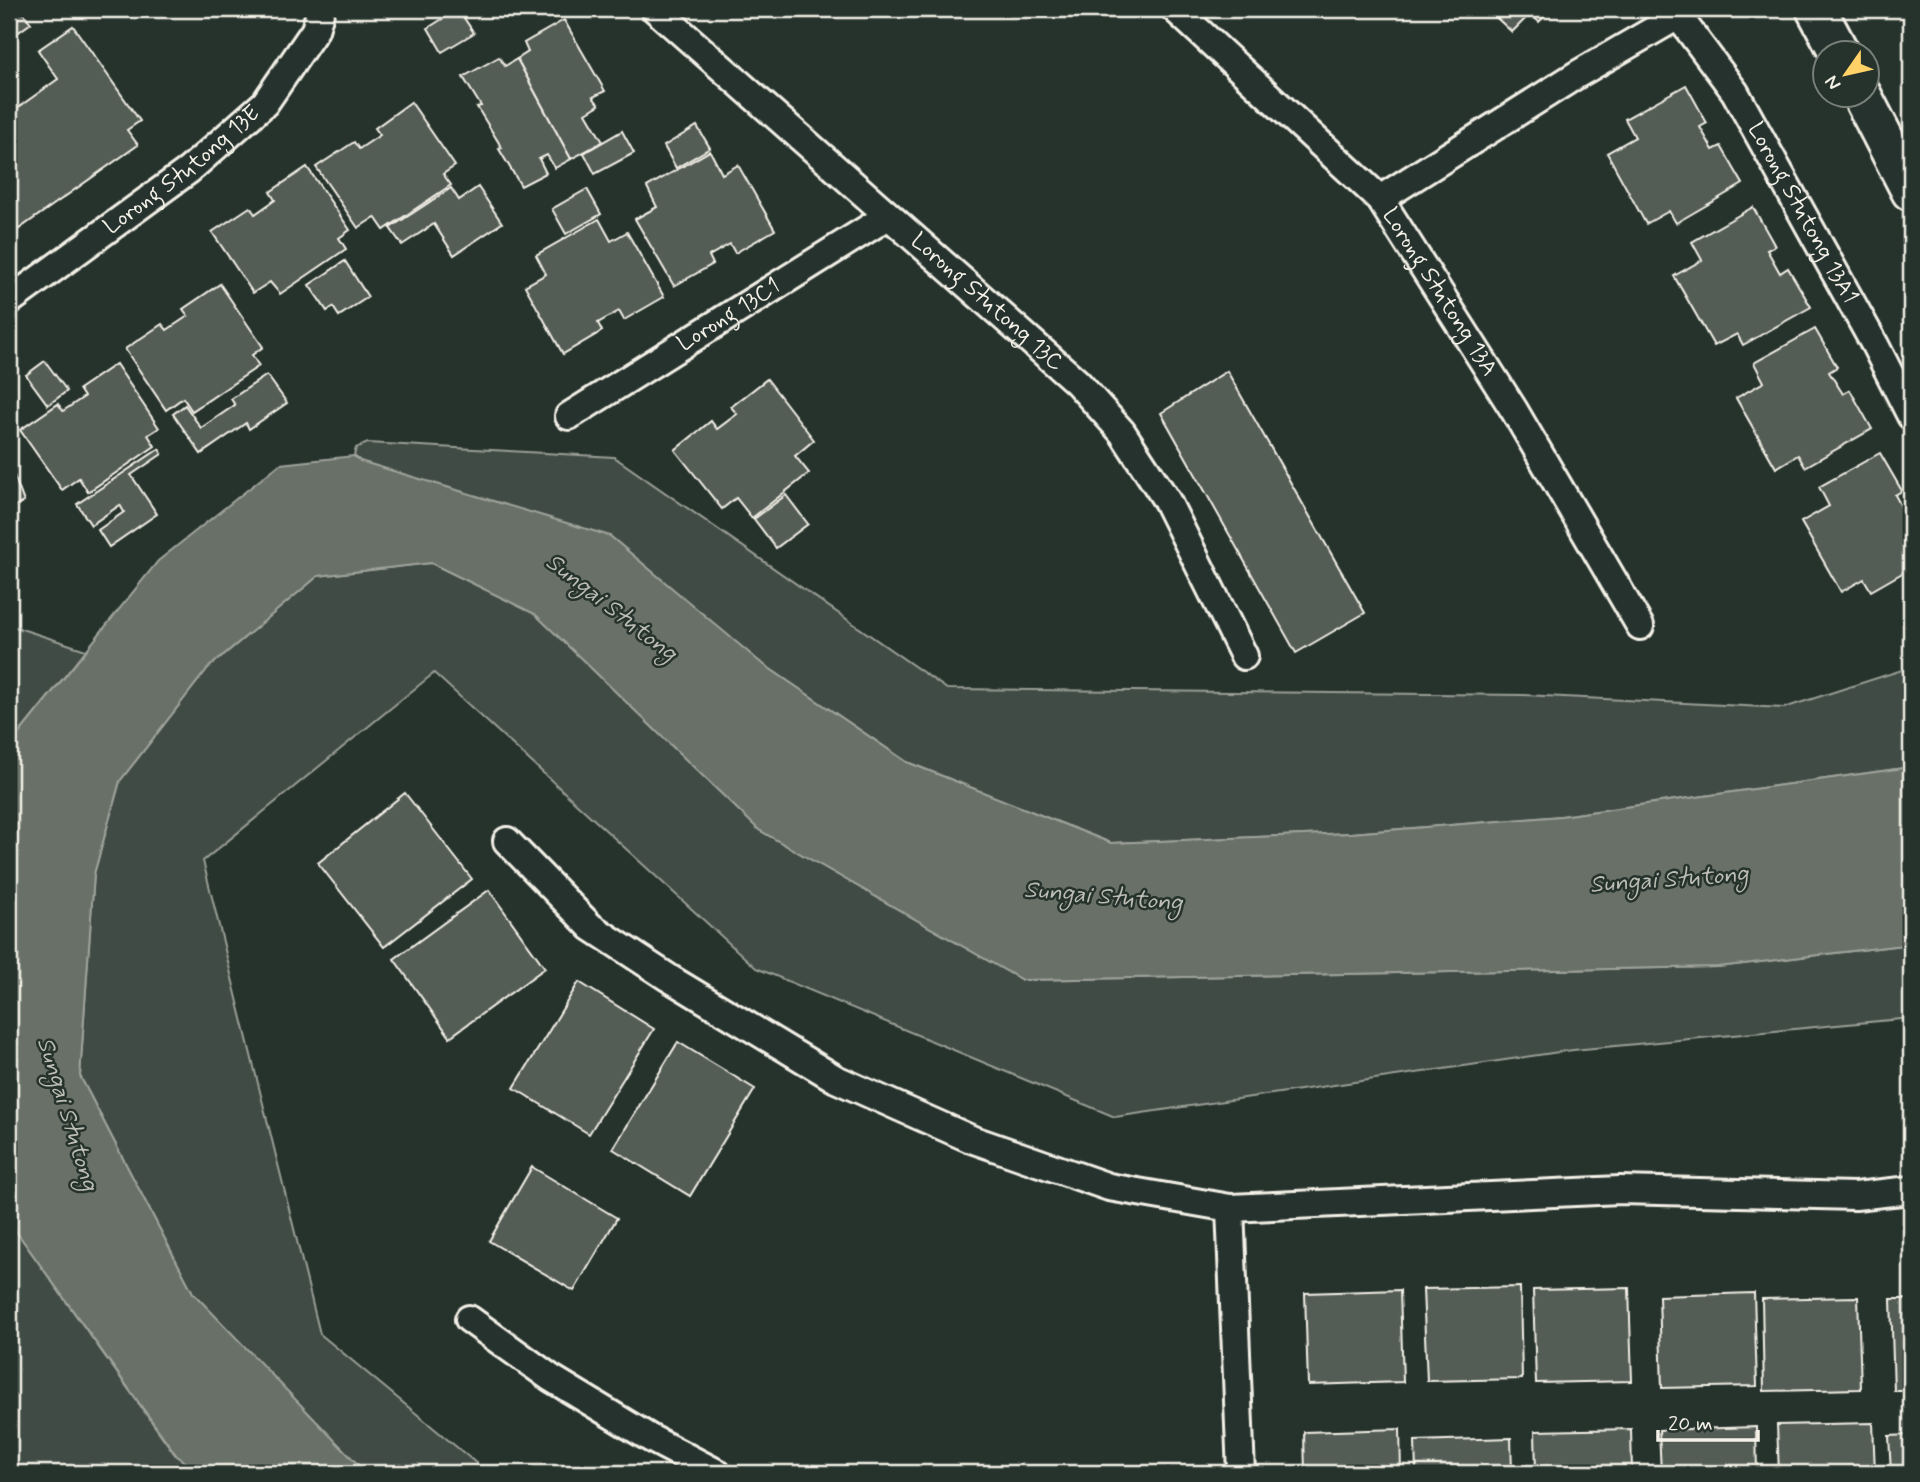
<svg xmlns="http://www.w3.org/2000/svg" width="1920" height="1482" font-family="Mynerve,sans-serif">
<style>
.green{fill:#414b45;stroke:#9a9e96;stroke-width:2}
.water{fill:#676f68;stroke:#9fa39b;stroke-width:2}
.building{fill:#525c55;stroke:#f4f1e8;stroke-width:2}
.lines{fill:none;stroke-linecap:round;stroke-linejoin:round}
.minor-casing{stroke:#f4f1e8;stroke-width:32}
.primary-casing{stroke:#f4f1e8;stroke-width:44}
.minor{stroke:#26332d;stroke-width:26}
.primary{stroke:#26332d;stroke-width:38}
.labels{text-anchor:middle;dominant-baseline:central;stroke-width:5;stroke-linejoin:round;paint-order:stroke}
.street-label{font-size:23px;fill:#f4f1e8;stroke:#26332d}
.water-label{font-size:24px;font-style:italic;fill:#bcbdb5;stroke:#26332d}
</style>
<rect width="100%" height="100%" fill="#26332d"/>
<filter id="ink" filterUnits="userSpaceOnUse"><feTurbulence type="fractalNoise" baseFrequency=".0143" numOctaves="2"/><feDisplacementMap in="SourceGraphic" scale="14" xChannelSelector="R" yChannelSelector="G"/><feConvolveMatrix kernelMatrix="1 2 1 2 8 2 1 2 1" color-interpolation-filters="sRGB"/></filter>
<g filter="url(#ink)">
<g class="green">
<polygon points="368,443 614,457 947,689 1524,695 1784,708 1911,667 1911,767 1561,816 1351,833 1111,843 907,762 760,662 360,461 354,456 356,448"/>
<polygon points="431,563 535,614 759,830 1022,980 1718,967 1911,944 1911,1018 1573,1050 1115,1117 756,968 434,673 203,861 320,1334 488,1473 366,1473 193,1293 80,1076 94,874 120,781 208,668 318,576"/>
<polygon points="9,625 86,650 9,746"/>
<polygon points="9,1217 16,1231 176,1456 201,1473 9,1473"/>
</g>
<polygon class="water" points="354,456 360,461 610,536 760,662 907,762 1111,843 1351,833 1561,816 1911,767 1911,944 1718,967 1022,980 759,830 535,614 431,563 318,576 208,668 120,781 94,874 80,1076 193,1293 366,1473 201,1473 177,1456 16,1231 9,1217 9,746 158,561 280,464"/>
<g class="building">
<polygon points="9,9 20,9 31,23 9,39"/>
<polygon points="458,9 474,33 442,52 428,28"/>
<polygon points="1487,9 1552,9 1539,22 1530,14 1512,32"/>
<polygon points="564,20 605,91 593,97 599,105 586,113 603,142 571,159 517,59 528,52 524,43"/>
<polygon points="73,26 140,121 127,130 138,145 9,236 9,114 58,79 38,50"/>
<polygon points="499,57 505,66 517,59 571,159 555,168 547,155 539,159 546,173 521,186 499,149 502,148 477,107 481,106 463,77"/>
<polygon points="1686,85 1707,123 1700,127 1713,150 1721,146 1743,184 1676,223 1669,211 1646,224 1607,153 1635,137 1625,119"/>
<polygon points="411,102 455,166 443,174 451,185 384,230 375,217 358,228 316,167 354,142 359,149 380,135 375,128"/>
<polygon points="697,126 710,148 676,168 664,146"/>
<polygon points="622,131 634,153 595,174 584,153"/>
<polygon points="710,151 722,174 738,165 775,230 735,253 730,244 709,256 713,264 674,286 635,219 657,207 647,187"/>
<polygon points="307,167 350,230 339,238 346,249 280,294 270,282 253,293 212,232 250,207 255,214 275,200 270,192"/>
<polygon points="478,187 502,223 454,255 434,224 402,245 390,228 451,188 459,200"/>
<polygon points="587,189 601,214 566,234 552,209"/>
<polygon points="1753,207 1775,246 1767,250 1780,273 1788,268 1811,307 1743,345 1737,334 1714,346 1674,276 1702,260 1692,242"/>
<polygon points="599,219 611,241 627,232 664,297 624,320 619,311 598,323 602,331 563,354 525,286 546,274 536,255"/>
<polygon points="345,261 368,297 339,316 333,307 327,311 309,285"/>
<polygon points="220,284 263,347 252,355 259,366 192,411 183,398 166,410 125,349 162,324 167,330 188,316 183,309"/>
<polygon points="1815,329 1837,367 1829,372 1843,394 1850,390 1872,429 1805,467 1798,455 1776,468 1736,398 1764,382 1754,363"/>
<polygon points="45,361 67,391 48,405 26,375"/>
<polygon points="116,364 159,428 148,435 155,446 88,492 79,478 62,490 20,430 58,404 63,411 84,397 79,389"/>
<polygon points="1227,371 1365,613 1296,653 1161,413"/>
<polygon points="267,375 287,403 249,429 246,423 201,454 173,414 185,405 201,428 235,405 231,399"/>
<polygon points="767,379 814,440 795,456 809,473 752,518 736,498 722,509 675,450 711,421 717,429 737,414 731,407"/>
<polygon points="159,449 162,454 131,475 157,514 109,547 98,530 124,512 120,505 91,525 77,504"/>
<polygon points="1880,453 1902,491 1895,495 1908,519 1911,517 1911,568 1871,591 1864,579 1841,592 1801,522 1829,506 1819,487"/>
<polygon points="9,462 24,502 12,507 16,519 9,522"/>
<polygon points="786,495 808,524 776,548 754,519"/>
<polygon points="405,793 472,879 384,947 318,863"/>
<polygon points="489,890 545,968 450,1037 394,959"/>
<polygon points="579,982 654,1029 589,1134 514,1088"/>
<polygon points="678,1042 755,1089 690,1196 613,1149"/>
<polygon points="532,1167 617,1218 574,1291 489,1241"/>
<polygon points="1520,1287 1522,1379 1427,1381 1423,1289"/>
<polygon points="1629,1288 1632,1381 1536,1383 1533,1290"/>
<polygon points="1400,1290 1403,1382 1308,1385 1305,1293"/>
<polygon points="1754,1293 1757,1386 1662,1388 1659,1296"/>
<polygon points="1858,1297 1861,1389 1764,1391 1762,1299"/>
<polygon points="1891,1299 1911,1299 1911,1391 1894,1391"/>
<polygon points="1873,1423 1875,1473 1779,1473 1777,1425"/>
<polygon points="1756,1427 1757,1473 1661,1473 1659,1430"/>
<polygon points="1400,1429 1401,1473 1305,1473 1304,1432"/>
<polygon points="1631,1429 1632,1473 1536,1473 1535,1431"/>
<polygon points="1911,1435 1911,1473 1891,1473 1889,1436"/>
<polygon points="1511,1438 1512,1473 1416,1473 1415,1441"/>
</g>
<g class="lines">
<defs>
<g id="minor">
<path id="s1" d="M655,9L1077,382L1122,432L1167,501L1244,656"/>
<path id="s2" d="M1175,9L1380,199L1514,410L1640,626"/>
<path id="s3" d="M1673,9L1735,92L1875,345L1911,416"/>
<polyline points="1380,199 1578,74 1678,16"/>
<path id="s4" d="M9,301L189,170L265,103L315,30L321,9"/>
<path id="s5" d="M569,416L888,216"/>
<polyline points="507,841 591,927 669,978 836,1079 971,1139 1109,1187 1230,1208 1620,1190 1855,1196 1911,1190"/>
<polyline points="1230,1208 1241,1473"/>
<polyline points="469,1319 551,1378 650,1438 717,1473"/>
</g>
<g id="primary">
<polyline points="1816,9 1839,52"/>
<polyline points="1861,94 1911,191"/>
</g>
</defs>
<use href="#minor" class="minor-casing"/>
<use href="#primary" class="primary-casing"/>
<use href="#minor" class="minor"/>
<use href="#primary" class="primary"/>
</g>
</g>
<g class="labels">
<g class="street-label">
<text stroke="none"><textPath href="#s4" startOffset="217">Lorong Stutong 13E</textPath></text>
<text stroke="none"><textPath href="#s3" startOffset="242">Lorong Stutong 13A1</textPath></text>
<text stroke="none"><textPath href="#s2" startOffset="390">Lorong Stutong 13A</textPath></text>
<text stroke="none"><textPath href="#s1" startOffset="443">Lorong Stutong 13C</textPath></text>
<text stroke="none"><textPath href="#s5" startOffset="189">Lorong 13C1</textPath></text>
</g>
<g class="water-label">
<text transform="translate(611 608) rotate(38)">Sungai Stutong</text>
<text transform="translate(1669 880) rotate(-4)">Sungai Stutong</text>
<text transform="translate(1103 897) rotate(5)">Sungai Stutong</text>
<text transform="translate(67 1114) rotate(73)">Sungai Stutong</text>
</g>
</g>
<rect width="1920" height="1482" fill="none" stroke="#26332d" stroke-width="35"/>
<rect x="18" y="18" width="1885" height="1447" fill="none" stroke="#f4f1e8" stroke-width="2.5" filter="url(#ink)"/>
<g transform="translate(1846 74) rotate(236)"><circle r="33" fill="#26332d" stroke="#787f78" stroke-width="2"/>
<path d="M0-5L12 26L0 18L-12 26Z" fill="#ffd166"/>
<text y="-10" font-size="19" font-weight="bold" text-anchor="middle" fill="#f4f1e8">N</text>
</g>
<path d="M1658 1430v10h100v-10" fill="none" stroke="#f4f1e8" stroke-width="3.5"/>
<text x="1668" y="1430" font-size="21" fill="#f4f1e8" stroke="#26332d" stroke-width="5" paint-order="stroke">20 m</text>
</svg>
